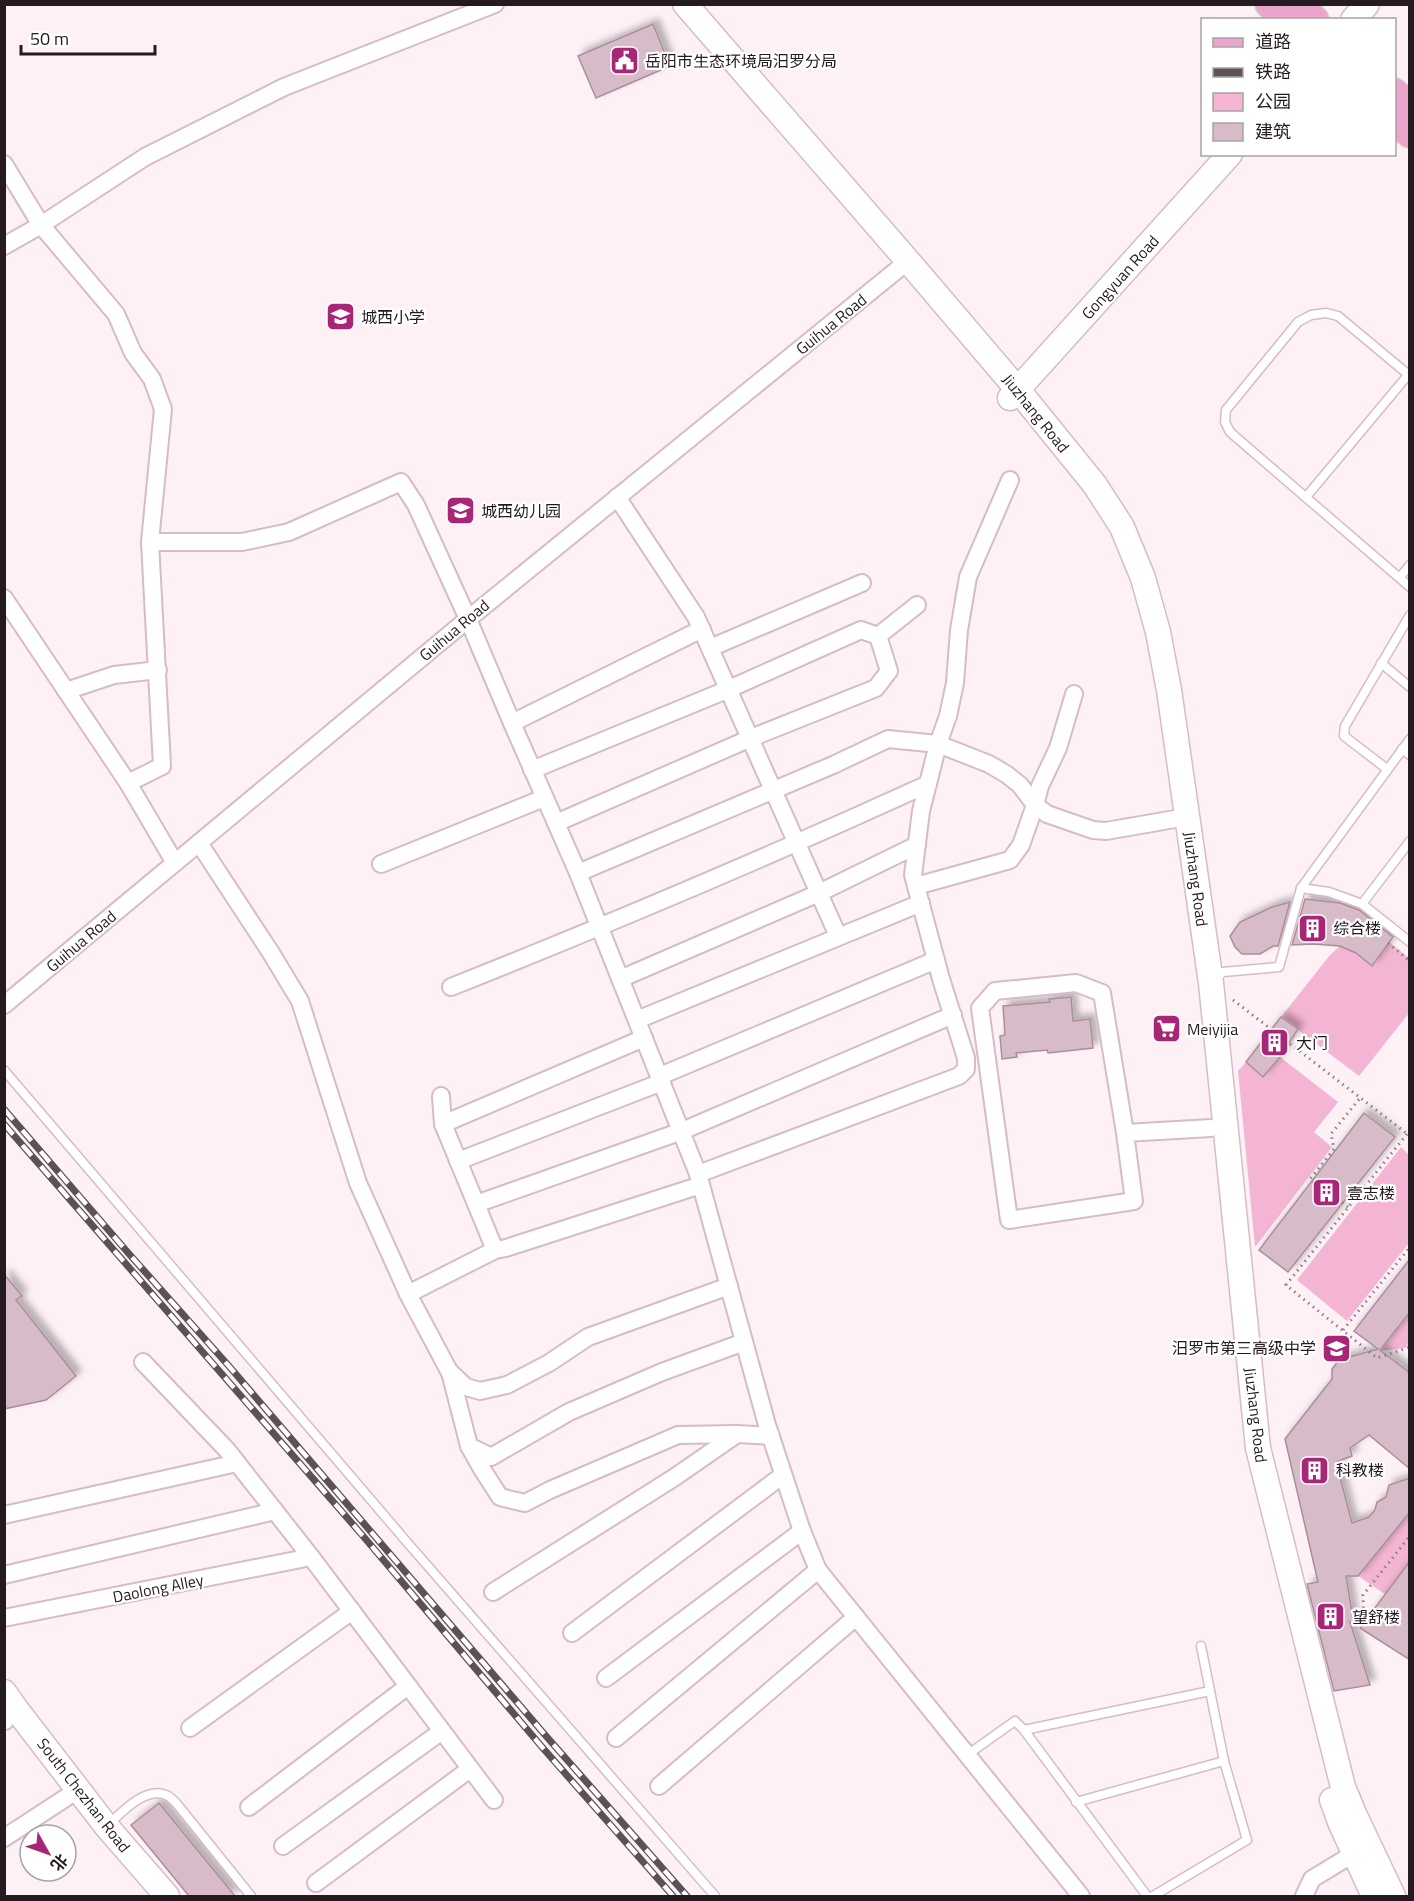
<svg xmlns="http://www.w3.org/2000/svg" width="1414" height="1901" font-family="'Titillium Web','Noto Sans SC',sans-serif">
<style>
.green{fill:#f3b5d3}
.building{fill:#d8bbc9;stroke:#aa8e9b;stroke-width:1.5;filter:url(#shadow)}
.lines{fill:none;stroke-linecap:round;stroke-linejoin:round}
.lane-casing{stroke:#d7bbc8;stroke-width:11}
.street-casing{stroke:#d7bbc8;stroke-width:20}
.secondary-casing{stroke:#d7bbc8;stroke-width:27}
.primary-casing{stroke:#d3d1d2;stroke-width:30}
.path{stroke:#8a7f84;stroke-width:3;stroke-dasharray:1.5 4.5;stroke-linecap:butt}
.lane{stroke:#fff;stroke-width:8}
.street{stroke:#fff;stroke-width:16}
.secondary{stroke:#fff;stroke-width:24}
.primary{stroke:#eba4cc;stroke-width:27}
.rail-casing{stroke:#5c5156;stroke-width:7}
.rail{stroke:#fff;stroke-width:4.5;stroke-dasharray:14;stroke-linecap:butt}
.labels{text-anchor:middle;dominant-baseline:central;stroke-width:4.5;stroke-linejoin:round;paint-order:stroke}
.poi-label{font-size:16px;fill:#241a1f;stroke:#fff;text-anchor:start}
.street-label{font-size:16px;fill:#241a1f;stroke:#fff}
</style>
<defs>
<filter id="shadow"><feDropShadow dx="5.5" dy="-5.5" stdDeviation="3" flood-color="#0004"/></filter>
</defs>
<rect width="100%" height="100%" fill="#fdf1f6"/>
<g class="green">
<polygon points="1389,942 1409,958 1409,1013 1359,1076 1281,1017 1330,955 1340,946 1356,953 1371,966"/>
<polygon points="1280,1057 1338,1102 1314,1132 1332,1147 1255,1247 1238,1071 1246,1062 1264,1076"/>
<polygon points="1401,1147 1409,1155 1409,1243 1347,1321 1297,1280"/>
<polygon points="1409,1312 1409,1343 1405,1348 1380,1351"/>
<polygon points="1409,1512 1409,1562 1385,1594 1358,1576"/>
</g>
<g class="building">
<polygon points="653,24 670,66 596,98 578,56"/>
<polygon points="1305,899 1340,903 1359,910 1393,937 1372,966 1356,953 1340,946 1313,944 1292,945"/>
<polygon points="1290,902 1278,946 1273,946 1260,954 1242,954 1235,947 1230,936 1240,922 1272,907"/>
<polygon points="1071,997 1073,1021 1090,1019 1093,1048 1048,1053 1047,1050 1016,1053 1017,1057 1002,1059 1000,1036 1005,1035 1003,1006 1050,1002 1049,999"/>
<polygon points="1281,1017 1298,1029 1280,1057 1263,1077 1246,1062"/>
<polygon points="1364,1113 1395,1137 1288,1272 1259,1250"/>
<polygon points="1410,1259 1410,1312 1380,1350 1410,1373 1410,1469 1369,1435 1350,1448 1352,1456 1336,1462 1352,1523 1369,1517 1375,1510 1377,1502 1386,1497 1389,1485 1410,1478 1410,1512 1358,1576 1346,1576 1354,1625 1350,1622 1370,1685 1334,1691 1307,1584 1318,1582 1285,1439 1332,1379 1332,1369 1339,1360 1378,1349 1354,1331"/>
<polygon points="4,1274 22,1296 16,1300 76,1376 46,1400 4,1409"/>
<polygon points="1410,1561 1410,1660 1360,1628"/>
<polygon points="159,1803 235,1896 189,1896 131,1825"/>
</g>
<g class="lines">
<defs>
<g id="lane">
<polyline points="1410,376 1338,316 1326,313 1311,315 1298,322 1226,410 1225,422 1230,432 1410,587"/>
<polyline points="1306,497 1408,375"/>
<polyline points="1400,577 1410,565"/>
<polyline points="1381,663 1410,687"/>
<polyline points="1402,749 1410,755"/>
<polyline points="1387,769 1344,736 1345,726 1410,615"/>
<polyline points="1301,888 1329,892 1362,904 1410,942"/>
<polyline points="1362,904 1410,841"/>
<polyline points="1214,980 1223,972 1279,967 1301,888 1410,739"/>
<polyline points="4,1070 406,1541 715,1896"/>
<polyline points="1024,1730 1210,1691"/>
<polyline points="967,1755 1015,1721 1024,1730 1147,1896"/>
<polyline points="1076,1802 1224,1761"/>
<path d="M109,1824C122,1812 146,1786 166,1795C170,1796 174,1801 177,1804L251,1896"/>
<polyline points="1153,1896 1247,1840 1224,1761 1201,1646"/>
</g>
<g id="street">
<polyline points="4,164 41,225 116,314 133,353 152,379 163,409 150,542 162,766 128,783"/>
<polyline points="4,246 41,225 145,157 284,87 495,4"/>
<polyline points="617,497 696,617 838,936"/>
<polyline points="150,542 242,542 289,532 401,482 416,505 468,619 512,723 578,873 698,1174 767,1425 802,1531 818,1570 1081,1896"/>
<polyline points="4,598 128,783 175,863"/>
<polyline points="710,648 862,583"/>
<polyline points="66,691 114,675 158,670"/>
<polyline points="512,723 702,629"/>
<polyline points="532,770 729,689 861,630 878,636"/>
<polyline points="556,823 751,738 876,688 889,671 878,636 917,605"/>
<polyline points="199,843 271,953 300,1001 358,1183 408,1294 449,1371 466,1387 480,1391 507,1385 549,1363 588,1337 729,1286"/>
<polyline points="381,864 544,798"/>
<polyline points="578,873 833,765 888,739 938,744 989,764 1006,774 1020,785 1035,805 1047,814 1093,830 1106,831 1175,819"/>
<polyline points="916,886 1010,860 1021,845 1035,805 1040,786 1058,748 1074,694"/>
<polyline points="620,979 819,893 917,845"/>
<path d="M451,987C612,923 770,856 928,784"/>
<polyline points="4,1005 468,619 908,261"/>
<polyline points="637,1020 921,903"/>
<polyline points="660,1076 936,960"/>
<polyline points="441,1096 443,1124 495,1250"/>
<polyline points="443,1124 644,1038"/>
<polyline points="1125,1133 1102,993 1076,983 995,991 980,1008 1009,1220 1134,1201 1125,1133 1211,1128"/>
<polyline points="458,1161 662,1082"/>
<polyline points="698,1174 959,1076 966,1069 966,1058 941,979 913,875 921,811 938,744 948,716 955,683 959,630 968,577 1010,480"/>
<polyline points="476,1204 682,1131 953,1015"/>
<polyline points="408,1294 495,1250 506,1248 701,1185"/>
<polyline points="143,1362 227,1450 311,1557 494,1800"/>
<polyline points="450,1372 469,1446 491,1457 569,1412 662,1372 744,1342"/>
<polyline points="469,1446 482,1469 500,1497 525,1503 550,1490 678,1435 737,1434"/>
<polyline points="4,1515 237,1463"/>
<polyline points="4,1575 275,1511"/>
<polyline points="493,1592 675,1477 737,1434 771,1436"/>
<polyline points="4,1618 311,1557"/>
<polyline points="572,1633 783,1475"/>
<polyline points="606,1678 802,1531"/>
<polyline points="4,1721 5,1721"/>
<polyline points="190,1728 352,1611"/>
<polyline points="616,1738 818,1570"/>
<polyline points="659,1786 856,1617"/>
<polyline points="249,1807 408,1686"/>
<polyline points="4,1838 67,1797"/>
<polyline points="283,1846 442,1731"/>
<polyline points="316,1883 470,1769"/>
<polyline points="1304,1896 1312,1879 1363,1848"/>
</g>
<g id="secondary">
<polyline points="685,4 908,261 1018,390 1095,485 1122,527 1143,578 1158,632 1169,690 1211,983 1258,1448 1343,1787 1355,1816 1393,1896"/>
<polyline points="1353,20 1367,4"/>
<polyline points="1010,398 1230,154"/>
<polyline points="4,1692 16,1709 107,1827 167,1896"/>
<polyline points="1332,1800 1340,1822 1374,1896"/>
</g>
<g id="primary">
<polyline points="1269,4 1285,20"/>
<polyline points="1299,4 1315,20"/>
<polyline points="1394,92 1410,106"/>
<polyline points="1394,120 1410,134"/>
</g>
</defs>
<use href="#lane" class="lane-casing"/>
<use href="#street" class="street-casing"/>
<use href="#secondary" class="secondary-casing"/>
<use href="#primary" class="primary-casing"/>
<g class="path">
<polyline points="1388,943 1410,961"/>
<polyline points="1233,1000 1410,1136"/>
<polyline points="1407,1134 1286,1285 1377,1358 1410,1347"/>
<polyline points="1348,1207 1310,1179 1334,1149 1331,1134 1360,1098"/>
<polyline points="1343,1330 1410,1247"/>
<polyline points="1364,1626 1363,1595 1410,1536"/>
</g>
<use href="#lane" class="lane"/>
<use href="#street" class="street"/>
<use href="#secondary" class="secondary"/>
<use href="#primary" class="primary"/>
<defs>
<g id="rail">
<polyline points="4,1109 130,1255 228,1365 546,1736 687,1896"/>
<polyline points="4,1124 363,1536 542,1747 673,1896"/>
</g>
</defs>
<use href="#rail" class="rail-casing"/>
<use href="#rail" class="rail"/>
</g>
<defs>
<symbol id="civic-square" viewBox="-11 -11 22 22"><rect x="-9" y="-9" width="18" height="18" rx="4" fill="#a72676" stroke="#fff"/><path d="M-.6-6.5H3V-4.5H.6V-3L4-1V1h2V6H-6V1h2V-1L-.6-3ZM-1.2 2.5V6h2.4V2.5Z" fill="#fff"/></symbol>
<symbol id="school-square" viewBox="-11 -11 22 22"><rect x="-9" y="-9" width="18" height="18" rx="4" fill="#a72676" stroke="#fff"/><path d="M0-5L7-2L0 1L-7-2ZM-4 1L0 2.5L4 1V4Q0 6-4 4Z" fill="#fff"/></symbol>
<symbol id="building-square" viewBox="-11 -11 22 22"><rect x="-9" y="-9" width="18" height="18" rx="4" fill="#a72676" stroke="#fff"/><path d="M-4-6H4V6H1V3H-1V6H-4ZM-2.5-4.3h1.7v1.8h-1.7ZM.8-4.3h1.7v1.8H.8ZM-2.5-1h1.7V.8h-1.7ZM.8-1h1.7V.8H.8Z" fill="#fff"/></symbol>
<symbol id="supermarket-square" viewBox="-11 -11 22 22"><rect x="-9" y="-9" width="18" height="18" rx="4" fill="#a72676" stroke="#fff"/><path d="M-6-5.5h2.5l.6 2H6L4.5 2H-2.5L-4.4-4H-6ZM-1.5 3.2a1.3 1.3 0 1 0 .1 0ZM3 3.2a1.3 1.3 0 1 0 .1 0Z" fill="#fff"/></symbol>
</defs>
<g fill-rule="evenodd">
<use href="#civic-square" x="608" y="44" width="33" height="33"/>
<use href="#school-square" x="324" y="300" width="33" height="33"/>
<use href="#school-square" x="444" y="494" width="33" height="33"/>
<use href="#building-square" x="1296" y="912" width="33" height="33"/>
<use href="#supermarket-square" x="1150" y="1012" width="33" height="33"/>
<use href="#building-square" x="1258" y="1026" width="33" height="33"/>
<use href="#building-square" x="1310" y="1176" width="33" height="33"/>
<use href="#school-square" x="1320" y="1332" width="33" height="33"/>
<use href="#building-square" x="1298" y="1454" width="33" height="33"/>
<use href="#building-square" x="1314" y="1600" width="33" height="33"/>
</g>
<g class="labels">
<g class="poi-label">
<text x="645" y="61">岳阳市生态环境局汨罗分局</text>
<text x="361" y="317">城西小学</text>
<text x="481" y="511">城西幼儿园</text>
<text x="1333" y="928">综合楼</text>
<text x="1187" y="1029">Meiyijia</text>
<text x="1296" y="1043">大门</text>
<text x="1347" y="1193">壹志楼</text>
<text x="1316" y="1348" text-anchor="end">汨罗市第三高级中学</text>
<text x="1336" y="1470">科教楼</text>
<text x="1352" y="1617">望舒楼</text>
</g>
<g class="street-label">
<text transform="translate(1120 277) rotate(-48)">Gongyuan Road</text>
<text transform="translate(831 324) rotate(-39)">Guihua Road</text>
<text transform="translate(1036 413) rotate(51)">Jiuzhang Road</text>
<text transform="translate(454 630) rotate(-40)">Guihua Road</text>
<text transform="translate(1196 879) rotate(82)">Jiuzhang Road</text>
<text transform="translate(81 941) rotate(-40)">Guihua Road</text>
<text transform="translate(1256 1415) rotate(83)">Jiuzhang Road</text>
<text transform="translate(158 1588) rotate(-11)">Daolong Alley</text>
<text transform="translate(84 1795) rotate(52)">South Chezhan Road</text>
</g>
</g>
<rect width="1414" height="1901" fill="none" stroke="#241a1f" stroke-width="12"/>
<rect x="1201" y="18" width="195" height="138" fill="#ffffff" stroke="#a7a3a5" stroke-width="1.5"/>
<rect x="1213" y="38" width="30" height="9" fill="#eba4cc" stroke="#a7a3a5" stroke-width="1.5"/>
<text x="1255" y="48" font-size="18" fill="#241a1f">道路</text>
<rect x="1213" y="68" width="30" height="9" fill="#5c5156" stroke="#a7a3a5" stroke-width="1.5"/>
<text x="1255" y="78" font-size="18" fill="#241a1f">铁路</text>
<rect x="1213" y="93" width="30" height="18" fill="#f3b5d3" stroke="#a7a3a5" stroke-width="1.5"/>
<text x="1255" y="108" font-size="18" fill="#241a1f">公园</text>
<rect x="1213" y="123" width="30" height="18" fill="#d8bbc9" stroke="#a7a3a5" stroke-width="1.5"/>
<text x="1255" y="138" font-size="18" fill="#241a1f">建筑</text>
<g transform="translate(48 1853) rotate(130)"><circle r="28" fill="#ffffff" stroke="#a7a3a5" stroke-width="1.5"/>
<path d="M0-4.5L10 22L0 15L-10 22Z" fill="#a72676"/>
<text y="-9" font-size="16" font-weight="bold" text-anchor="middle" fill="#241a1f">北</text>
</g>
<path d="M21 45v9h134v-9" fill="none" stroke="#241a1f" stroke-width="3"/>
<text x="30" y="45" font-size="18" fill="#241a1f" stroke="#ffffff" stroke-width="4.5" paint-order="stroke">50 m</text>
</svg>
